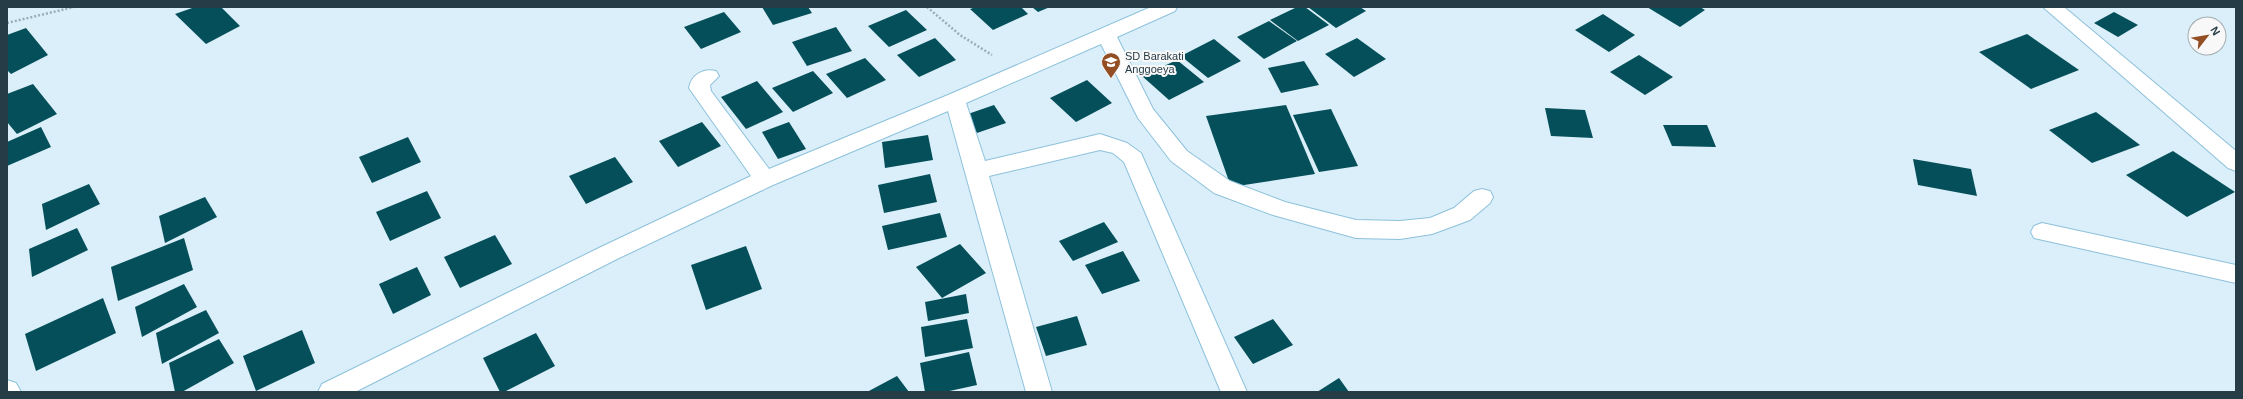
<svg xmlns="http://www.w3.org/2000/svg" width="2243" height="399" font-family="Helvetica,sans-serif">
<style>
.building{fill:#044f59}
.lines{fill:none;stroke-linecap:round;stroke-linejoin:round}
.minor-casing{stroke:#8dc1db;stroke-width:2}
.path{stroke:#98adb8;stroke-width:2.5;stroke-dasharray:2 2;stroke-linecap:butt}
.minor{fill:#fff;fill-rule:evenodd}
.labels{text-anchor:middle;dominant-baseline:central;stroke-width:4;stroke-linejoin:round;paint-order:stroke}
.poi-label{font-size:11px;fill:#263c47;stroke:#f8f8f8;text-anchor:start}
</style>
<rect width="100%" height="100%" fill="#daeff9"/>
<g class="building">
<polygon points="195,7 221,7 240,26 206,44 175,14"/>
<polygon points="762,7 808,7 812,13 773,25"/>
<polygon points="976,7 1021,7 1028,14 993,30 970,9"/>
<polygon points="1032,7 1050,7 1038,12"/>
<polygon points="1297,7 1305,7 1329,25 1298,41 1270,20"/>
<polygon points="1308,7 1360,7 1366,11 1336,28"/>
<polygon points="1647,7 1700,7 1705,10 1680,27"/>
<polygon points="906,10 927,30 889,47 868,26"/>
<polygon points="724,12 741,32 701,49 684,27"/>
<polygon points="2114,12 2138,25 2118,37 2094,23"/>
<polygon points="1603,14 1635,35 1609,52 1575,30"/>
<polygon points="1269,21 1297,41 1264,59 1237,37"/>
<polygon points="836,27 852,51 807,66 792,42"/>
<polygon points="26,28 48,55 11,74 7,70 7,35"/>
<polygon points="2027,34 2079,70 2031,89 1979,52"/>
<polygon points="935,38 956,60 919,77 897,55"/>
<polygon points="1357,38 1386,59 1354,77 1325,54"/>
<polygon points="1214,39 1241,61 1208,78 1181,56"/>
<polygon points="1639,55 1673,77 1645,95 1610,72"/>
<polygon points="865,58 886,80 847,98 826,74"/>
<polygon points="1177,60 1204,82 1169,100 1142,76"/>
<polygon points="1304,61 1319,85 1281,93 1268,68"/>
<polygon points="813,71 833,93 793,112 772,88"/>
<polygon points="1087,80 1112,103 1076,122 1050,98"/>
<polygon points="757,81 783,112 746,129 721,97"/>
<polygon points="33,84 57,114 17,134 7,122 7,94"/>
<polygon points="994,105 1006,123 977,133 965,115"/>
<polygon points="1286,105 1315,174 1231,187 1206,116"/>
<polygon points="1545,108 1585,110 1593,138 1551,136"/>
<polygon points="1331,109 1358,166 1319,172 1293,115"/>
<polygon points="2096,112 2140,145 2092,163 2049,130"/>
<polygon points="702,122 721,146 678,167 659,141"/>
<polygon points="789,122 806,149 778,159 762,132"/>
<polygon points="1663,125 1707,125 1716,147 1672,146"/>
<polygon points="41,127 51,147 7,166 7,142"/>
<polygon points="928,135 933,160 885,168 882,142"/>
<polygon points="408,137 421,162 372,183 359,157"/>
<polygon points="2173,151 2235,192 2187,217 2126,175"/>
<polygon points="615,157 633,182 586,204 569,176"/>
<polygon points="1913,159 1971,169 1977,196 1918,185"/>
<polygon points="930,174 937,202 884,213 878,185"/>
<polygon points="89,184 100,204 46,230 42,204"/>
<polygon points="427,191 441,218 390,241 376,212"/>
<polygon points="205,197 217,217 165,243 159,216"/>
<polygon points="940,213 947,237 888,250 882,226"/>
<polygon points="1104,222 1118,242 1073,261 1059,241"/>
<polygon points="77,228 88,250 32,277 29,249"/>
<polygon points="495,235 512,264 460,288 444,257"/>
<polygon points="184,238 193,270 118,301 111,267"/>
<polygon points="960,244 986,273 942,298 916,267"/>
<polygon points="746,246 762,289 706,310 691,265"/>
<polygon points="1123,251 1140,281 1102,294 1085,265"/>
<polygon points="417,267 431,295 393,314 379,284"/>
<polygon points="184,284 197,307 142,337 135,307"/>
<polygon points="966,294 969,313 928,321 925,302"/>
<polygon points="103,298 116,333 36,371 25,334"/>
<polygon points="206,310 219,333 162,364 156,333"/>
<polygon points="1077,316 1087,345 1046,356 1036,327"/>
<polygon points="967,319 973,348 925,357 921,327"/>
<polygon points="1273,319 1293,345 1253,364 1234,337"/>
<polygon points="302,330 315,363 256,391 243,356"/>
<polygon points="536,333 555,366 504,392 500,392 483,358"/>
<polygon points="219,339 234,363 182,392 175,392 169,363"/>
<polygon points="969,352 977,385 945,392 925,392 920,363"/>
<polygon points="897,376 909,392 867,392"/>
<polygon points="1339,378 1349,392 1317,392"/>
</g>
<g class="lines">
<defs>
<g id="minor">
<path d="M1151,7H1177L1175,11L1117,37L1153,109L1187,151L1230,181L1285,202L1356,220L1400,221L1430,218L1454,208L1474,191L1482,189L1490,191L1493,197L1490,203L1470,220L1432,234L1400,239L1356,238L1273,215L1214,193L1171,161L1138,118L1101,44L966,103L985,161L1100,134L1127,143L1141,153L1247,392H1221L1124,162L1113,153L1100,150L989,176L1052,392H1026L948,111L773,185L617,259L355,392H318L322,384L601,247L751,176L689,88C691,75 703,68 716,71L719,76L710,85L711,91L769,169L948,95Z"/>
<polygon points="2043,7 2064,7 2236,151 2236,171 2228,168"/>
<polygon points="2042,223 2236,265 2236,283 2034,238 2031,232 2034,226"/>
<polygon points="7,380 16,383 21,392 7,392"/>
</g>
</defs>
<use href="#minor" class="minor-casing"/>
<g class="path">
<polyline points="927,7 960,35 992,55"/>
<polyline points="7,23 74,7"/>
</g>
<use href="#minor" class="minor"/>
</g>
<defs>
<symbol id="school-pin" viewBox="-11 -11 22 30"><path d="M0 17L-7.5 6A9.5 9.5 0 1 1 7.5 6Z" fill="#934e23" stroke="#f8f8f8"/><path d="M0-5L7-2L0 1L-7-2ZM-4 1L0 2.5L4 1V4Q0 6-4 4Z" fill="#fff"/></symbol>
</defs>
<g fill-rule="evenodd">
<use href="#school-pin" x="1100" y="51" width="22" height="30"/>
</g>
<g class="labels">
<g class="poi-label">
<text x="1125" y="56">SD Barakati<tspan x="1125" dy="13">Anggoeya</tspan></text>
</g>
</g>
<rect width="2243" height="399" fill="none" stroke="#263c47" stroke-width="16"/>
<g transform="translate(2207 36) rotate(59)"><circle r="19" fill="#f8f8f8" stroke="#a4adb1"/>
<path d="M0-3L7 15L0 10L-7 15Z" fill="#934e23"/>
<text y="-6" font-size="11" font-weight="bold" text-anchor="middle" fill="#263c47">N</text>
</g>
</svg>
